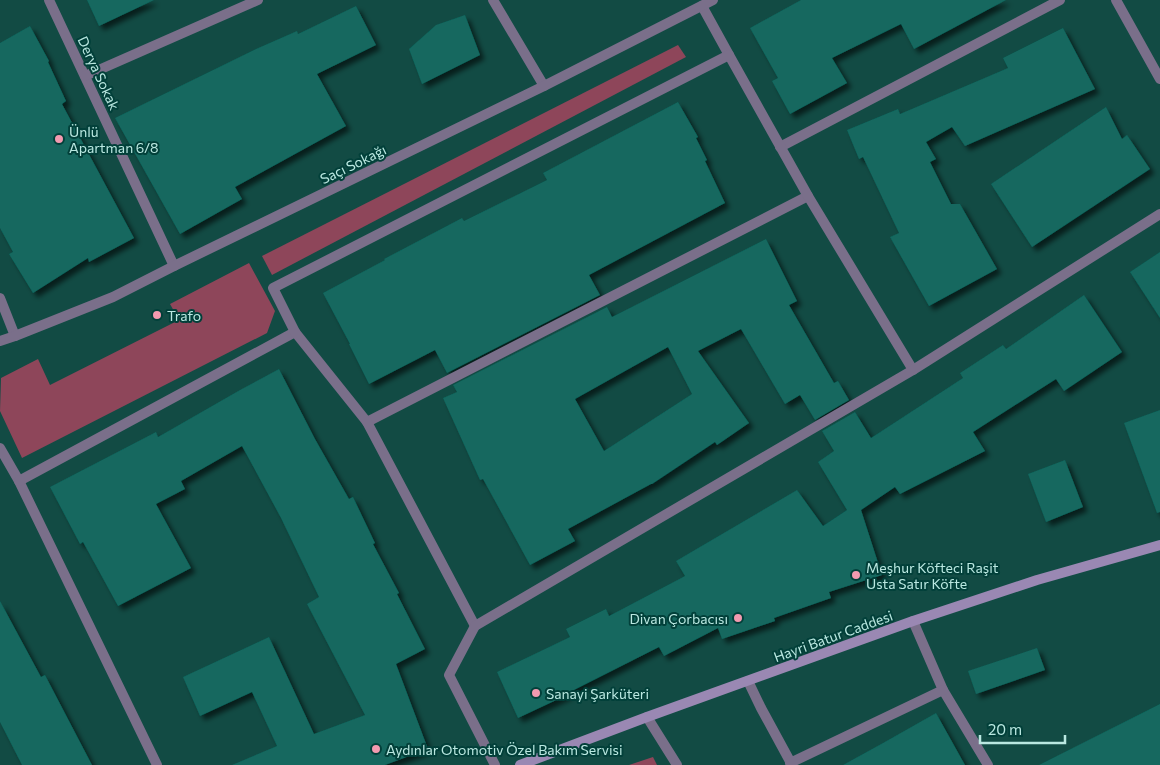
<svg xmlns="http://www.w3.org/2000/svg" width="1160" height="765" font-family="Commissioner,sans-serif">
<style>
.green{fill:#8e465a}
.building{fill:#12685f;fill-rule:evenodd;filter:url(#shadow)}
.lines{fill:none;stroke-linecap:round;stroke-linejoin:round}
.service{stroke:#7a6f8a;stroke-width:10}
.minor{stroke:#7a6f8a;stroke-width:10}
.tertiary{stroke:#7a6f8a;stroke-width:10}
.secondary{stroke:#9a88b3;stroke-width:10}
.poi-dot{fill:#f29ab0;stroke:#02403a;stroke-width:2}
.labels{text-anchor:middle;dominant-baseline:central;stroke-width:4;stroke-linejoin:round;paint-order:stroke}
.street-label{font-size:14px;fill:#bae8e1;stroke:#02403a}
.poi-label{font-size:14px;fill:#bae8e1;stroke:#02403a;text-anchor:start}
</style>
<defs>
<filter id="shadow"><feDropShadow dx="4.5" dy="4.5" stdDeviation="2.5" flood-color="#0009"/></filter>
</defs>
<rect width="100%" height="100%" fill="#124b44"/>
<g class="green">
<polygon points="678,45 686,57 272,275 262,256"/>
<polygon points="249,263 275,311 267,333 22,458 0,411 1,378 38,359 50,385 179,320 170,304"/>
<polygon points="653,757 657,765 629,765"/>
</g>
<g class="building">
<polygon points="87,0 154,0 99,26"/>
<polygon points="801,0 1006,0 914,49 901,24 832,58 847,83 790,114 772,81 778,78 750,28"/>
<polygon points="356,6 376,45 317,74 346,126 235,187 242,199 180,234 115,118 256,49 297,31 298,34"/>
<polygon points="465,15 480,55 422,84 409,49 436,25"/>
<polygon points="30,26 49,61 48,62 66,101 62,104 134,238 89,262 88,258 33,293 9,254 13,252 0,228 0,43"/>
<polygon points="1063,28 1095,89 965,146 952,127 926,142 936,159 930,162 951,204 960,204 997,269 929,306 890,237 899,233 863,157 859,159 847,130 898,109 900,114 1008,68 1003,58"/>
<polygon points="678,102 698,137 696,138 707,160 705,161 725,203 589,275 600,295 447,373 435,350 369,384 349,344 350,344 323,293 385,260 384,259 462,218 464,221 547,180 543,173"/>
<polygon points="1106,107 1122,139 1127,135 1150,169 1032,247 991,184"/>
<path d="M766,239L797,301L789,305L834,383L838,381L849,400L815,420L800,395L785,404L741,329L698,351L749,423L717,445L715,442L652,484H651L568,529L575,541L530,565L483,479L480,480L443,398L457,392L453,385L607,307L612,317ZM668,347L692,394L604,451L575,399Z"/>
<polygon points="1160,252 1160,318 1130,272"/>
<polygon points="1084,295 1122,352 1064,391 1056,379 973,432 985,451 900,494 895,487 861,510 882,575 829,592 831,598 774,618 775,621 722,639 718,628 664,656 659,647 566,694 567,695 518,718 497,672 570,637 566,629 606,609 609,616 685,576 676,561 797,490 823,526 847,510 818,462 834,451 822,431 855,412 871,438 963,378 960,373 1003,345 1006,349"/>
<polygon points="279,369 315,439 349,499 353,497 375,543 373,544 399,593 397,594 425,649 396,664 428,749 385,765 232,765 277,746 252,692 200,716 183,677 269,637 314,734 365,715 307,604 319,597 281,518 242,446 181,481 185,489 156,504 191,568 118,606 83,542 80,544 50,487 156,432 158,437 240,390"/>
<polygon points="1160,410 1160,512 1157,513 1124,423"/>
<polygon points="1065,460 1083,507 1046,522 1028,474"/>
<polygon points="0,601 41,677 45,675 92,765 22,765 0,722"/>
<polygon points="1037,648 1045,670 976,694 968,671"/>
<polygon points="1160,704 1160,765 1039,765"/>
<polygon points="936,713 965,765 843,765 883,743"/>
</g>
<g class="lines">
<g class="service">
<polyline points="913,621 943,690 988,765"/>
<polyline points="748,681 761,708 792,765"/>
<polyline points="647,717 677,765"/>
<polyline points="790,763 943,690"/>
</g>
<g class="minor">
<polyline points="49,0 174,266"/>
<polyline points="493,0 544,86"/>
<polyline points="702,6 729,55"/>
<polyline points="85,76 258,0"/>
<polyline points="780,147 1060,0"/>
<polyline points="0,298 15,336"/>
<polyline points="0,341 15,336 113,297 174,266 544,86 713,0"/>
<polyline points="367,422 808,196"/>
<polyline points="0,448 19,481 157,765"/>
<polyline points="19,481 295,332"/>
<polyline points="475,626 367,422 295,332 273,288 729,55 808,196 913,370"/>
<polyline points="495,765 449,675 475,626 913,370 1160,214"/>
</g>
<polyline class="tertiary" points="1116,0 1160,79"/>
<polyline class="secondary" points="520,765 647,717 913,621 1037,580 1160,545"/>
</g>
<g class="poi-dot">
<circle cx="59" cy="139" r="5"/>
<circle cx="157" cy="315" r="5"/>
<circle cx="856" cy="575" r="5"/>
<circle cx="738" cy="618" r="5"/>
<circle cx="536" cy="693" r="5"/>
<circle cx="376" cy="749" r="5"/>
</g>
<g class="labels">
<g class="street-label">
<text transform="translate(99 73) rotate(65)">Derya Sokak</text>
<text transform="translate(353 164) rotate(-26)">Saçı Sokağı</text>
<text transform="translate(833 636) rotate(-20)">Hayri Batur Caddesi</text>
</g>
<g class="poi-label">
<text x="69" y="131">Ünlü<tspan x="69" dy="16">Apartman 6/8</tspan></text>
<text x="167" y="315">Trafo</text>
<text x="866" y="567">Meşhur Köfteci Raşit<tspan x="866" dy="16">Usta Satır Köfte</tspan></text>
<text x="728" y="618" text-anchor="end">Divan Çorbacısı</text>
<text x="546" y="693">Sanayi Şarküteri</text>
<text x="386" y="749">Aydınlar Otomotiv Özel Bakım Servisi</text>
</g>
</g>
<path d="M980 735v8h85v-8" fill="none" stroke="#bae8e1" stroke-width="2.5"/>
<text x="988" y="735" font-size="15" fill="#bae8e1" stroke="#02403a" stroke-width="4" paint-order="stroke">20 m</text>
</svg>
